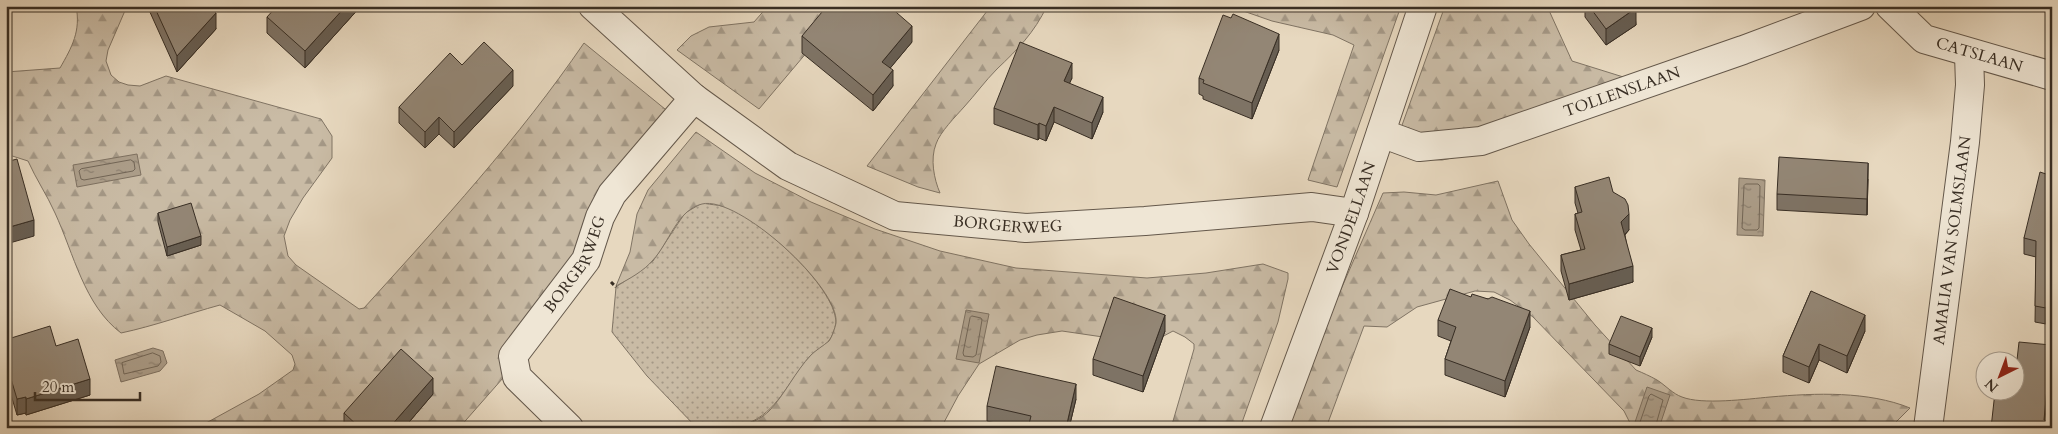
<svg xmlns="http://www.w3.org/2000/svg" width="2058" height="434" font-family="Cardo,serif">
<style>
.grass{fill:url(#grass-dots);stroke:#807464}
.forest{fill:url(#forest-firs);stroke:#807464}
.water{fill:url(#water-ripples);stroke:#7e7161}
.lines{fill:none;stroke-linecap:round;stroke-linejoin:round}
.shore{stroke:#726657;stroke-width:1}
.minor-casing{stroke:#64584b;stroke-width:30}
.path{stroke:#382e24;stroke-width:3;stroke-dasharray:4 2.5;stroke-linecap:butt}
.minor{stroke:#efe6d5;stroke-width:28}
.wall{fill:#7e7365;stroke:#382e24}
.shaded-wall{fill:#675e52;stroke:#382e24}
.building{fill:#938675;stroke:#382e24}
.labels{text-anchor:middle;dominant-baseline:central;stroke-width:4.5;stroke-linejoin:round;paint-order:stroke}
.street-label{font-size:16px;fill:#382e24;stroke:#efe6d5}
</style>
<defs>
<pattern id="grass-dots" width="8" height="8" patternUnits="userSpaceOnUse" patternTransform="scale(1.25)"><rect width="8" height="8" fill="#c9bba5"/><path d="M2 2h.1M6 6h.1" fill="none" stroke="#a49886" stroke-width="1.8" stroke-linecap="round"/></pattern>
<pattern id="forest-firs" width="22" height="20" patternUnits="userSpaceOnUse" patternTransform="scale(1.25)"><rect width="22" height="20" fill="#c9bba5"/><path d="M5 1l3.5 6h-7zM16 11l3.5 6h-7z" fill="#a49886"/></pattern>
<pattern id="water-ripples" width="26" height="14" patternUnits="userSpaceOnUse" patternTransform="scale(1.25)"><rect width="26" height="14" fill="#ac9e8a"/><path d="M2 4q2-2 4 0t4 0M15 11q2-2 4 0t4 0" fill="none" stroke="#8d8171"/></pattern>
</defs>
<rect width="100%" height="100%" fill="#e7d8bf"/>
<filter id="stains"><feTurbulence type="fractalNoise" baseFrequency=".004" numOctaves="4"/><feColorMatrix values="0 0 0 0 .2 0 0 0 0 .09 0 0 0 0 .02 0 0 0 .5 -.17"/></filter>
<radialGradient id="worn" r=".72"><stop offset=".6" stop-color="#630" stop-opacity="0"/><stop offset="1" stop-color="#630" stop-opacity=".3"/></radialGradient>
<path class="grass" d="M702,203C712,205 724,205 732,209C764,224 833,285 836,321C836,325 833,335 830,339C826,346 816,350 810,356C791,378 779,408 753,421C736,431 716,428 697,428L647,376L612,332L616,287L653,261L685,213Z"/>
<g class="forest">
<path d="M76,6H127L108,50L106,61L111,75L119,82L128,85L140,86L166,76L321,119L332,136V158L303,198L290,220L284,236L288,256L296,265L359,309L364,308C441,223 519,138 584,43L676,118L503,378L459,428H197L259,394L293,370L295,364L292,355L265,331L220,305C187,314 154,326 121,333C84,305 74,254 55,213C47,195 36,179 28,161L6,154V72L60,68C72,47 81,31 76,6Z"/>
<polygon points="768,6 846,6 759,109 677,50 691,36 709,27 754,22"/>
<path d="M991,6H1047C1034,33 1018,49 997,69C985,81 975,95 964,107C956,116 940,132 936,144C930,159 934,179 940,193L918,187L867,166Z"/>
<polygon points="1229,6 1401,6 1337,187 1308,180 1354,45 1333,35 1272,21"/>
<polygon points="1445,6 1547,6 1572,61 1665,90 1556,123 1457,157 1442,160 1420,159 1401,128"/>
<path d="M696,132L755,173L811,202L875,229L940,251L1016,268L1147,278L1206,273L1263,264L1288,273V279L1278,322L1240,428H1171L1194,349V344L1185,337L1173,331L1158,339L1103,337L1062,331L1037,335L1020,340L979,364L958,396L941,428H737C748,424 762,419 770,410C785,394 795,372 811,355C816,350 823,346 829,341C832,337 835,328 836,323C840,288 738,195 702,204C677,210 669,243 653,260C644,271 629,279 616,286L630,252L637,214L648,190Z"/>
<path d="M1498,181L1512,220L1529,244L1595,325L1636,370C1643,373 1650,376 1657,380C1665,385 1673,394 1682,397C1702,405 1748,399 1770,397C1816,393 1868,391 1910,408L1893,425L1880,428H1629L1631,425L1624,411L1533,317L1510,300L1494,292L1475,291L1417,307L1387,327L1364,326L1326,428H1288L1318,342L1383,193L1404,192L1436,195Z"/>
</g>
<g class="water">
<polygon points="137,154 141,175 77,187 73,165"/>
<polygon points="1739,178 1765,180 1763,236 1737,235"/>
<polygon points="966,310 989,314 979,363 956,359"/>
<polygon points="153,348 163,351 167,363 160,371 121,382 115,360"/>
<polygon points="1647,387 1670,395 1659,428 1633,428"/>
</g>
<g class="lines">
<g class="shore">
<polygon points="131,160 134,162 135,169 133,171 84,180 81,179 79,171 81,169"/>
<polygon points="1746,184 1758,184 1760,186 1759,228 1757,230 1745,230 1742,228 1744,186"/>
<polygon points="972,316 981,318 982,320 976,355 973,357 964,356 963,353 970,318"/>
<polygon points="153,353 160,356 161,362 158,366 124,374 122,363"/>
<polyline points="1638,428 1649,396 1651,394 1663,400 1655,428"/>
</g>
<defs>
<g id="minor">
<path id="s1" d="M593,6L694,98L788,166L895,216L1026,228L1145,221L1312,207L1354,213"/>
<path id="s2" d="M1890,6L1924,39L2052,76"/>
<path id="s3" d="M1381,133L1419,147L1481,141L1743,50L1861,6"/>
<path id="s4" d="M569,428L517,377L513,356L586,260L600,217L612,194L694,98"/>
<path id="s5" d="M1274,428L1354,213L1423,6"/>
<path id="s6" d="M1928,428L1965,142L1970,85L1969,54"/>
</g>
</defs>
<use href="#minor" class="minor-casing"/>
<polyline class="path" points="611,282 616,287"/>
<use href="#minor" class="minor"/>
</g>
<g class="wall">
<polygon points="149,6 209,6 216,29 177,72 149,10"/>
<polygon points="361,6 305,68 267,33 267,17"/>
<polygon points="1585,6 1634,6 1636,25 1606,45 1585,17"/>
<polygon points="802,36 912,42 890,68 893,86 873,111 802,53"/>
<polygon points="1279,50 1252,119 1203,99 1203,96 1199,94 1199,78"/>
<polygon points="462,65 513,86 454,148 439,134 425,148 399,123 399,107"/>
<polygon points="1072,78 1069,83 1103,112 1092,139 1054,122 1046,141 1039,138 1038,140 994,124 994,108"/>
<polygon points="2052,176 2046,324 2035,322 2036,257 2024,254 2024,238"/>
<polygon points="1868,179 1867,215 1777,210 1777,194"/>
<polygon points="1575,187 1613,192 1629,230 1625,235 1633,282 1569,300 1561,271 1561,255 1581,250 1575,230 1575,214 1578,213 1575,203"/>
<polygon points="158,213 201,245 167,256 158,222"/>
<polygon points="1811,291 1865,331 1847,373 1819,360 1809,383 1783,372 1783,356"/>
<polygon points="1471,297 1488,299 1530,327 1505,397 1445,375 1445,359 1451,341 1438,336 1438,320"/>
<polygon points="1165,331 1143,392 1093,375 1093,359"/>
<polygon points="1652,337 1640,366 1609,354 1609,344"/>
<polygon points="8,339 56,346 90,395 26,415 26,413 17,415 6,378 6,342 8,341"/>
<polygon points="433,394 404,428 344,428 344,413"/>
<polygon points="1076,399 1069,428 1017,428 987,421 987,406"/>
</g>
<g class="shaded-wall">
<polygon points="346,6 361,6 305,68 305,51"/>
<polygon points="1636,8 1636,25 1606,45 1606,29"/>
<polygon points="216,13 216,29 177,72 177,56"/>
<polygon points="912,26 912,42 882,78 882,62"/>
<polygon points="1279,34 1279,50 1252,119 1252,103"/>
<polygon points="1072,63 1072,78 1064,96 1064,81"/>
<polygon points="513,70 513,86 454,148 454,132"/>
<polygon points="893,70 893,86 873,111 873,95"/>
<polygon points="1103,97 1103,112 1092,139 1092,123"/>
<polygon points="1054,107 1054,122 1046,141 1046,126"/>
<polygon points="439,117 439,134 425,148 425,132"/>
<polygon points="1039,123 1039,138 1038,140 1038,125"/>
<polygon points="1868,163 1868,179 1867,215 1867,199"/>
<polygon points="1629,214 1629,230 1621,238 1621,222"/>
<polygon points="34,220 34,236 6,244 6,228"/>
<polygon points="201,236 201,245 167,256 167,247"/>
<polygon points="1633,266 1633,282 1569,300 1569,284"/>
<polygon points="2052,286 2052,302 2046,324 2046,308"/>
<polygon points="1530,311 1530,327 1505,397 1505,381"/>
<polygon points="1165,315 1165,331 1143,392 1143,376"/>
<polygon points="1865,315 1865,331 1847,373 1847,356"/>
<polygon points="1652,328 1652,337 1640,366 1640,357"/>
<polygon points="1819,344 1819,360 1809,383 1809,367"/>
<polygon points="2051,345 2051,361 2044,428 2044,420"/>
<polygon points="433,378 433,394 404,428 389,428"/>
<polygon points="90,379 90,395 26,415 26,399"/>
<polygon points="1076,384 1076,399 1069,428 1066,428"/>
<polygon points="26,397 26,413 17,415 17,399"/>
</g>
<g class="building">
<polygon points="154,6 209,6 216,13 177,56"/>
<polygon points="277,6 346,6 305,51 267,17"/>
<polygon points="827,6 889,6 912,26 882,62 893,70 873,95 802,36"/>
<polygon points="1589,6 1634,6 1636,8 1606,29"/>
<polygon points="1233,14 1279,34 1252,103 1203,83 1204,80 1199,78 1223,15 1231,18"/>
<polygon points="484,42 513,70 454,132 439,117 425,132 399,107 450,53 462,65"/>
<polygon points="1020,42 1072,63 1064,81 1103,97 1092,123 1054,107 1046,126 1039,123 1038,125 994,108"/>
<polygon points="1779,157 1868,163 1867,199 1777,194"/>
<polygon points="17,159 34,220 6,228 6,162"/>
<polygon points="2040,172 2052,176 2052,286 2046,308 2035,306 2036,241 2024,238"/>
<polygon points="1609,177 1613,192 1625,199 1628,205 1629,214 1621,222 1633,266 1569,284 1561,255 1585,249 1575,214 1582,212 1575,187"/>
<polygon points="191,203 201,236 167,247 158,213"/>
<polygon points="1450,289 1471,297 1472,294 1488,299 1492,297 1530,311 1505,381 1445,359 1456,327 1438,320"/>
<polygon points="1811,291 1865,315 1847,356 1819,344 1809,367 1783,356"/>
<polygon points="1114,297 1165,315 1143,376 1093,359"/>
<polygon points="1621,316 1652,328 1640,357 1609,344"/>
<polygon points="50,326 56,346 78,339 90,379 26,399 26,397 17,399 6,362 6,342 9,341 8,339"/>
<polygon points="2019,342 2051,345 2044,420 2052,422 2052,428 1991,428 1995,392 2016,392 2016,362 1998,362 1999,358 2017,360"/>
<polygon points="401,349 433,378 389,428 360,428 344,413"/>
<polygon points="996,366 1076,384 1066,428 1028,428 1031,416 987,406"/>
</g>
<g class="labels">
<g class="street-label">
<text stroke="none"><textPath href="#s2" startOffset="105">CATSLAAN</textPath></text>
<text stroke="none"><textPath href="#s3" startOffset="252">TOLLENSLAAN</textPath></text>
<text stroke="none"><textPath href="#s5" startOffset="224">VONDELLAAN</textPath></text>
<text stroke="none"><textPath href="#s1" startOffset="484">BORGERWEG</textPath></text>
<text stroke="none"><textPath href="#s6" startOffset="189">AMALIA VAN SOLMSLAAN</textPath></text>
<text stroke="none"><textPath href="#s4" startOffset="206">BORGERWEG</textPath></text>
</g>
</g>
<rect width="2058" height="434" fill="none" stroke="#e7d8bf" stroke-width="25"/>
<rect x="8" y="8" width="2043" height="419" fill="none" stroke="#382e24" stroke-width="2.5"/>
<rect x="12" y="12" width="2033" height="409" fill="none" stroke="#382e24"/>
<g transform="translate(2000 376) rotate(222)"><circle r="24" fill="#efe6d5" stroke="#a69c8e"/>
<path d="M0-4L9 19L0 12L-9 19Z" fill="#8f2418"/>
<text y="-8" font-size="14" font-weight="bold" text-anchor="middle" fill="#382e24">N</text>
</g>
<path d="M35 392v8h105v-8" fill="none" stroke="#382e24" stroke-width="2.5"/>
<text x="42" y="392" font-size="15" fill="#382e24" stroke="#efe6d5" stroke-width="4" paint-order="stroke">20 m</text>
<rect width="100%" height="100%" filter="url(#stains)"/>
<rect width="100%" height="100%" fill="url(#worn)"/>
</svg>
